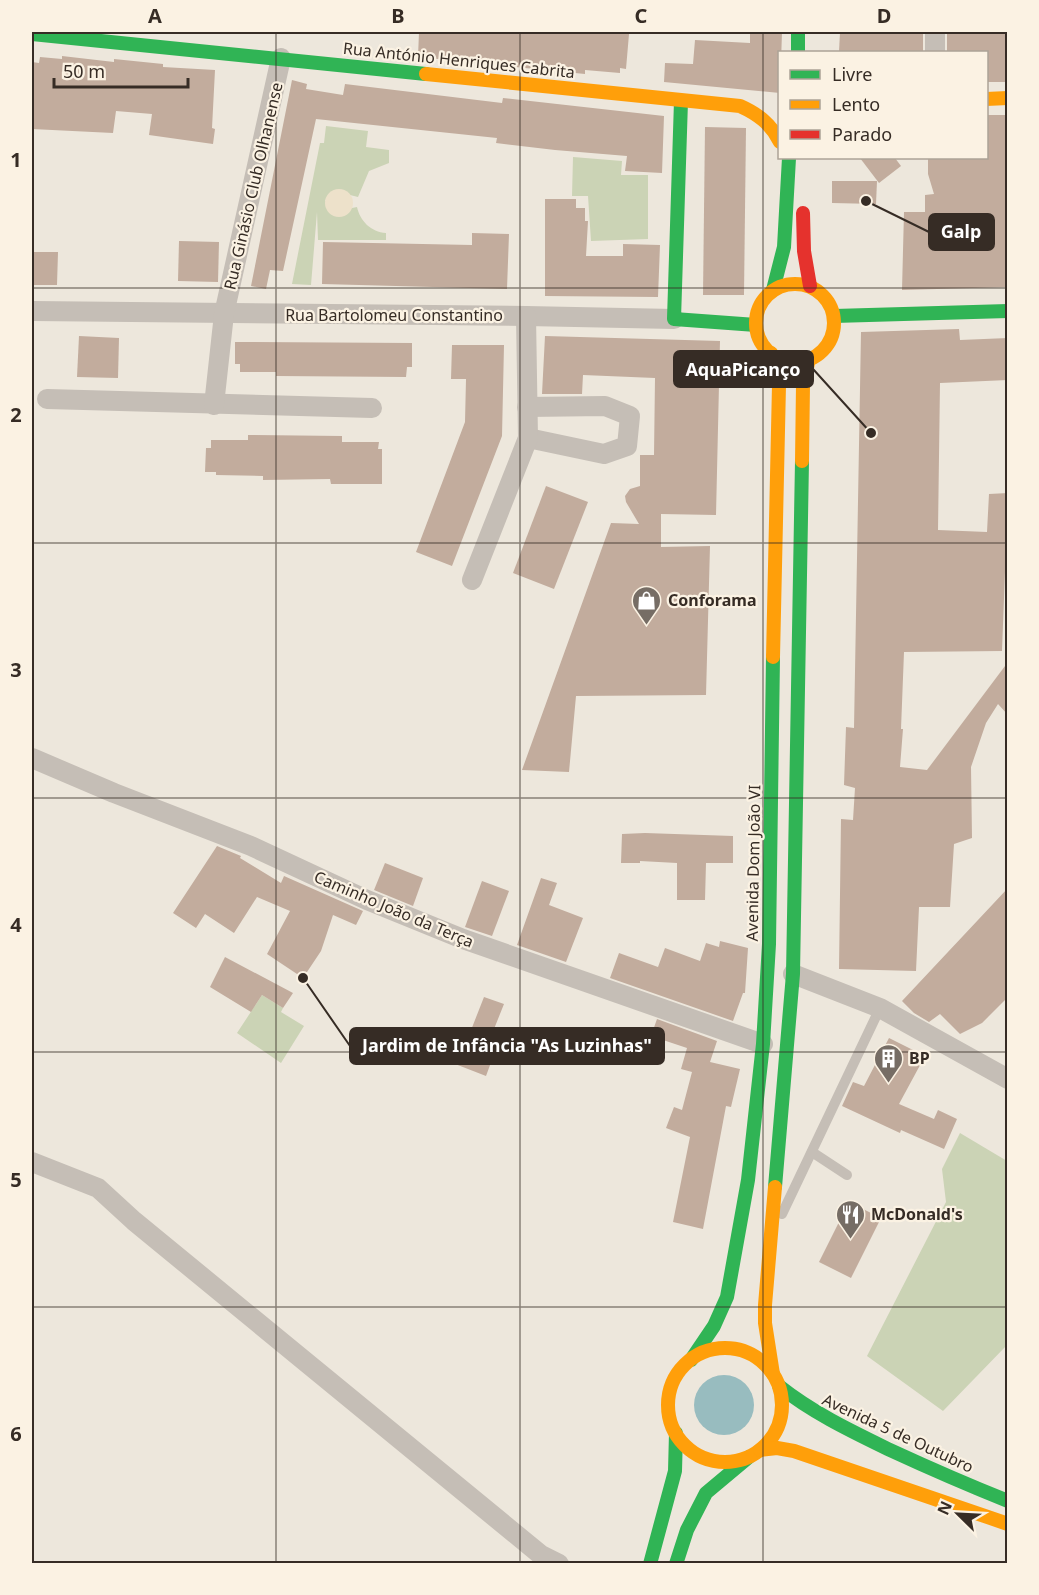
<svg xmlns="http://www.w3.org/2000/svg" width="1039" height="1595" font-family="'Noto Sans',sans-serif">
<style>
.green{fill:#cbd3b5}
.plaza{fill:#ede1ca}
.water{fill:#98bcbf}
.building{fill:#c2ac9d}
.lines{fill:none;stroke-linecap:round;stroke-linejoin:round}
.lane{stroke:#c5beb6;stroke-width:10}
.street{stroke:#c5beb6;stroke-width:20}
.fast{stroke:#30b455;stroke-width:14}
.slow{stroke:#ff9f0a;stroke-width:14}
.jam{stroke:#e5322d;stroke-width:14}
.grid{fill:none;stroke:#362c25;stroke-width:1.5;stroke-opacity:0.55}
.labels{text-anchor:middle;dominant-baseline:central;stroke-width:4.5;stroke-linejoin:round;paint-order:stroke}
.street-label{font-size:16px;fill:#362c25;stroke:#fbf2e3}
.poi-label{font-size:16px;font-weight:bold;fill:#362c25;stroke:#fbf2e3;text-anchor:start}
.leader{fill:none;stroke:#362c25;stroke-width:2}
.callout-dot{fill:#362c25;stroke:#fbf2e3;stroke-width:2}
.callout{fill:#362c25;stroke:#362c25;stroke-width:2}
.callout-label{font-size:18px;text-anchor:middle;font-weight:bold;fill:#fff}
.neatline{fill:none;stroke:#362c25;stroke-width:2}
.grid-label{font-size:20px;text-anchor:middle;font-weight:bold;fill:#362c25}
</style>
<rect width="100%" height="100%" fill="#ede7dc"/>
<g class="green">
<path d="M326,126L368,131L366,147L389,150V163L369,171L358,197L350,195L347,192L330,193L325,201L352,208L357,207C360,221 371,232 386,233V240H318L317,212L311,285L292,284L320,143H324Z"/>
<polygon points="573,157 622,161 621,175 648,175 648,239 591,241 588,196 572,196"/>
<polygon points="262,995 283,1008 281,1012 304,1026 281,1063 237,1033"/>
<polygon points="960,1133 1007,1161 1007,1345 943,1411 867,1356 946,1202 942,1169"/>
</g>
<circle class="plaza" cx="339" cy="203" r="14"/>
<circle class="water" cx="724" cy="1405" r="30"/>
<g class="building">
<polygon points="419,32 591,32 629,34 626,69 620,68 620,73 585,70 585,74 418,57"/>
<polygon points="750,32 782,32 780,93 664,82 665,63 693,64 695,40 750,43"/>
<polygon points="840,32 923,32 923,52 839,52"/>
<polygon points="947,32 1008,32 1008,82 987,82 987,52 947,52"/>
<polygon points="62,56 114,62 114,59 163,64 163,67 215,70 212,128 215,129 213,144 149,135 152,114 116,111 113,133 32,129 32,62 39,63 40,57 62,59"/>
<polygon points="292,80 307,84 306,89 343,95 345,84 502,103 503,98 664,116 662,173 625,171 627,156 555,150 496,143 497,138 316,119 283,271 270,270 266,289 251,286"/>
<polygon points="987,115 1008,115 1008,287 902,290 904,212 925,212 925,195 934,194 928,174 928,158 987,158"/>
<polygon points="705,127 746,128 744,295 703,295"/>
<polygon points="860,158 895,158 901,166 879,183"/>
<polygon points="832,181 877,181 876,204 832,203"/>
<polygon points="545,199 576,199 576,208 585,208 585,221 588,221 586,256 623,256 623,244 660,245 658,297 545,296"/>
<polygon points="472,233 509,234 507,289 322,284 323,242 472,245"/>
<polygon points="179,241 219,242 218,282 178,281"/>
<polygon points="32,252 58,252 57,285 32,285"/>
<polygon points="959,329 960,340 1008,338 1008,380 940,383 938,530 987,532 989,494 1008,493 1002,651 904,652 901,729 903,729 900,767 927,770 1008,662 1008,715 998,704 986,723 971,767 972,838 954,844 950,907 919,907 916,971 839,969 841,819 853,820 855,788 844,785 846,727 854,728 861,332"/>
<polygon points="79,336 119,338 118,378 77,377"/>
<polygon points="545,336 720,341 716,515 661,514 661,547 710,546 706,695 576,696 569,772 522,770 611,523 639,524 626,502 625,496 630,489 640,486 640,455 654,455 655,378 583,375 582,394 542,394"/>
<polygon points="235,342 412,343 412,367 407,367 406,377 276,376 276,372 240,372 240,364 235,364"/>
<polygon points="452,345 504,345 502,436 452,566 416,552 465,422 466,379 451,379"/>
<polygon points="248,435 342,436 342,442 379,442 378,449 382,449 382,484 331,484 330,479 263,480 263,476 216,475 216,472 205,472 206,448 211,448 211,440 248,440"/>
<polygon points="546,486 588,502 554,589 513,573"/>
<polygon points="645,833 733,836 733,863 706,863 705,900 677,900 677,863 640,861 640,863 621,863 622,834"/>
<polygon points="217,846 241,856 240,858 281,883 284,876 363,911 356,925 333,915 321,951 303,978 267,954 290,911 257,897 234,933 205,914 196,928 173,913"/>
<polygon points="385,863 423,878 413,906 374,890"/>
<polygon points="541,878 557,883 549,905 583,918 566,962 517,945"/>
<polygon points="482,881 509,891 492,936 465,927"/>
<polygon points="1008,888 1008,997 982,1023 960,1034 940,1014 929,1022 914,1013 902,1001"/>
<polygon points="720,941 748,948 745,993 743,993 733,1021 610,978 619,953 658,967 665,948 700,961 706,943 719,947"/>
<polygon points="225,957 293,993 283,1008 262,995 251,1012 210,987"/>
<polygon points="484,997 504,1004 484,1054 493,1057 486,1076 450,1062 456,1045 464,1048"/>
<polygon points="657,1019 717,1041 710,1062 740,1069 731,1107 726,1106 703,1229 673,1222 690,1137 666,1128 674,1107 682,1110 692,1072 681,1069 687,1048 651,1036"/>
<polygon points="889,1038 925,1056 899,1104 934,1119 938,1110 957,1119 944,1149 901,1130 900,1133 842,1106 853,1082 864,1086"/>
<polygon points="849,1202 881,1218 851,1278 819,1262"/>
</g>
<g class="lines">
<g class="lane">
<polyline points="812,1152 847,1175"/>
<polyline points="782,1214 880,1008"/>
</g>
<g class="street">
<polyline points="935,32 935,52"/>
<polyline points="32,311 526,316 674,319"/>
<polyline points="47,399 372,408"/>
<polyline points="214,405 224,314 281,58"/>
<polyline points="527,407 605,406 630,416 627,446 604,454 528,438"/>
<polyline points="472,580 528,438 526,316"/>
<polyline points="32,758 114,793 251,846 367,900 463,939 763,1044"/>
<polyline points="793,974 880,1008 1008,1079"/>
<polyline points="32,1162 98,1188 134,1221 541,1555 559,1564"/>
</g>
<g class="fast">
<polyline points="798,32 798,52"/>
<polyline points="32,34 426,74"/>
<polyline points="681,101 674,319 756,325"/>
<polyline points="773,290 784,247 789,158"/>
<polyline points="834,316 1008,311"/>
<polyline points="775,1187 793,974 802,461"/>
<polyline points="691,1360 714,1326 727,1297 748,1180 763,1044 769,944 773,657"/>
<path d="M779,1386C813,1413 851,1431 890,1450C929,1468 968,1485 1008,1501"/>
<polyline points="650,1564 675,1471 676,1433"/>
<polyline points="676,1564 687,1530 706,1493 749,1457"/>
</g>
<g class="slow">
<path d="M426,74L740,106C758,114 771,124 780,142"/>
<polyline points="986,99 1008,98"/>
<circle cx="795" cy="323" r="39"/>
<polyline points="771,353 779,385 773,657"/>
<polyline points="802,461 803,385 809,359"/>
<circle cx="725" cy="1405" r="57"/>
<polyline points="773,1374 765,1323 765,1305 775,1187"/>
<polyline points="760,1450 777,1448 794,1451 1008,1524"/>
</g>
<polyline class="jam" points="803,213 804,251 810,286"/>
</g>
<path class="grid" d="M276,32V1564M520,32V1564M763,32V1564M32,288H1008M32,543H1008M32,798H1008M32,1052H1008M32,1307H1008"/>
<defs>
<symbol id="shop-pin" viewBox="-11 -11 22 30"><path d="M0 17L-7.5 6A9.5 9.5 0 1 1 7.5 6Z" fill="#766d65" stroke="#fbf2e3"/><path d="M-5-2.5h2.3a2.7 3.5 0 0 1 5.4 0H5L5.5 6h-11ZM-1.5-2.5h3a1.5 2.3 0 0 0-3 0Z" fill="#fff"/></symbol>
<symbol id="building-pin" viewBox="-11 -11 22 30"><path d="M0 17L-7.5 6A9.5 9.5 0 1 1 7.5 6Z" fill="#766d65" stroke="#fbf2e3"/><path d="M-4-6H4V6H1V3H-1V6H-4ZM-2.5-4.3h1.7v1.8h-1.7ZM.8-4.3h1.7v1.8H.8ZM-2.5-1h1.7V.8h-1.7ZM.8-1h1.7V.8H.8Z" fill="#fff"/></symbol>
<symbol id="restaurant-pin" viewBox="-11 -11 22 30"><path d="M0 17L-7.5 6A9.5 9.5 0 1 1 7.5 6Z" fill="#766d65" stroke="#fbf2e3"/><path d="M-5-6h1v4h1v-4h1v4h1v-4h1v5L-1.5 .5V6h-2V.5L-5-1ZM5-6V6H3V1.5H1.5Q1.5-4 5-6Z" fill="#fff"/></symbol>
</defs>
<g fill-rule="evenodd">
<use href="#shop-pin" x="630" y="584" width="33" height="45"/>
<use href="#building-pin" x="872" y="1042" width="33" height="45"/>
<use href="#restaurant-pin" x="834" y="1198" width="33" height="45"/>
</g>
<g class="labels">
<g class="street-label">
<text transform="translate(459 60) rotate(6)">Rua António Henriques Cabrita</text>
<text transform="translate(253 186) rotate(-77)">Rua Ginásio Club Olhanense</text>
<text x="394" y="315">Rua Bartolomeu Constantino</text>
<text transform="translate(753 863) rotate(-89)">Avenida Dom João VI</text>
<text transform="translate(394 909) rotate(23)">Caminho João da Terça</text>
<text transform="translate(898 1433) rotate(25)">Avenida 5 de Outubro</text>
</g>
<g class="poi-label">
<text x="668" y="600">Conforama</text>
<text x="909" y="1058">BP</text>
<text x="871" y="1214">McDonald's</text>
</g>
</g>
<path class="leader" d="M866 201L929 232M871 433L813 369M303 978L350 1046"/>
<g class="callout-dot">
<circle cx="866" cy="201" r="6"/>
<circle cx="871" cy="433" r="6"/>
<circle cx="303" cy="978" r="6"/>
</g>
<g class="callout">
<rect x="929" y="214" width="65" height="36" rx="6"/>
<rect x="674" y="351" width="139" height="36" rx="6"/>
<rect x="350" y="1028" width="314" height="36" rx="6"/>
</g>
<g class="callout-label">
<text x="961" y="238">Galp</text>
<text x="743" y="376">AquaPicanço</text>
<text x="507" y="1052">Jardim de Infância "As Luzinhas"</text>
</g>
<rect width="1039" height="1595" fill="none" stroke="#fbf2e3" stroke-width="66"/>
<rect x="778" y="51" width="210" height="108" fill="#fbf2e3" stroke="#aca397" stroke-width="1.5"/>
<rect x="790" y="70" width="30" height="9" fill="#30b455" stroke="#aca397" stroke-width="1.5"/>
<text x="832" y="81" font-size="18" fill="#362c25">Livre</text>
<rect x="790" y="100" width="30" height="9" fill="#ff9f0a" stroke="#aca397" stroke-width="1.5"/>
<text x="832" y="111" font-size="18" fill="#362c25">Lento</text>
<rect x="790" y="130" width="30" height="9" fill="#e5322d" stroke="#aca397" stroke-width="1.5"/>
<text x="832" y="141" font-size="18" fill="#362c25">Parado</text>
<g transform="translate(958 1514) rotate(294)" stroke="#fbf2e3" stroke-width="4.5" paint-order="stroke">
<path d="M0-4.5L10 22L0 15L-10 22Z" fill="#362c25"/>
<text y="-9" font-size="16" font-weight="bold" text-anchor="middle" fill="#362c25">N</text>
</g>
<path d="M54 78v9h134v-9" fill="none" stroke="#362c25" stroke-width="3"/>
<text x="63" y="78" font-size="18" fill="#362c25" stroke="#fbf2e3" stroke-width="4.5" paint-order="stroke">50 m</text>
<rect x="33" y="33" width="973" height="1529" class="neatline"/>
<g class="grid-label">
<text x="155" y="23">A</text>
<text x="398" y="23">B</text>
<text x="641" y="23">C</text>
<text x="884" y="23">D</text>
<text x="16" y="167">1</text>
<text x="16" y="422">2</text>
<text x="16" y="677">3</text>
<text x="16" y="932">4</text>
<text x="16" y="1187">5</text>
<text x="16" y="1441">6</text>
</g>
</svg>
